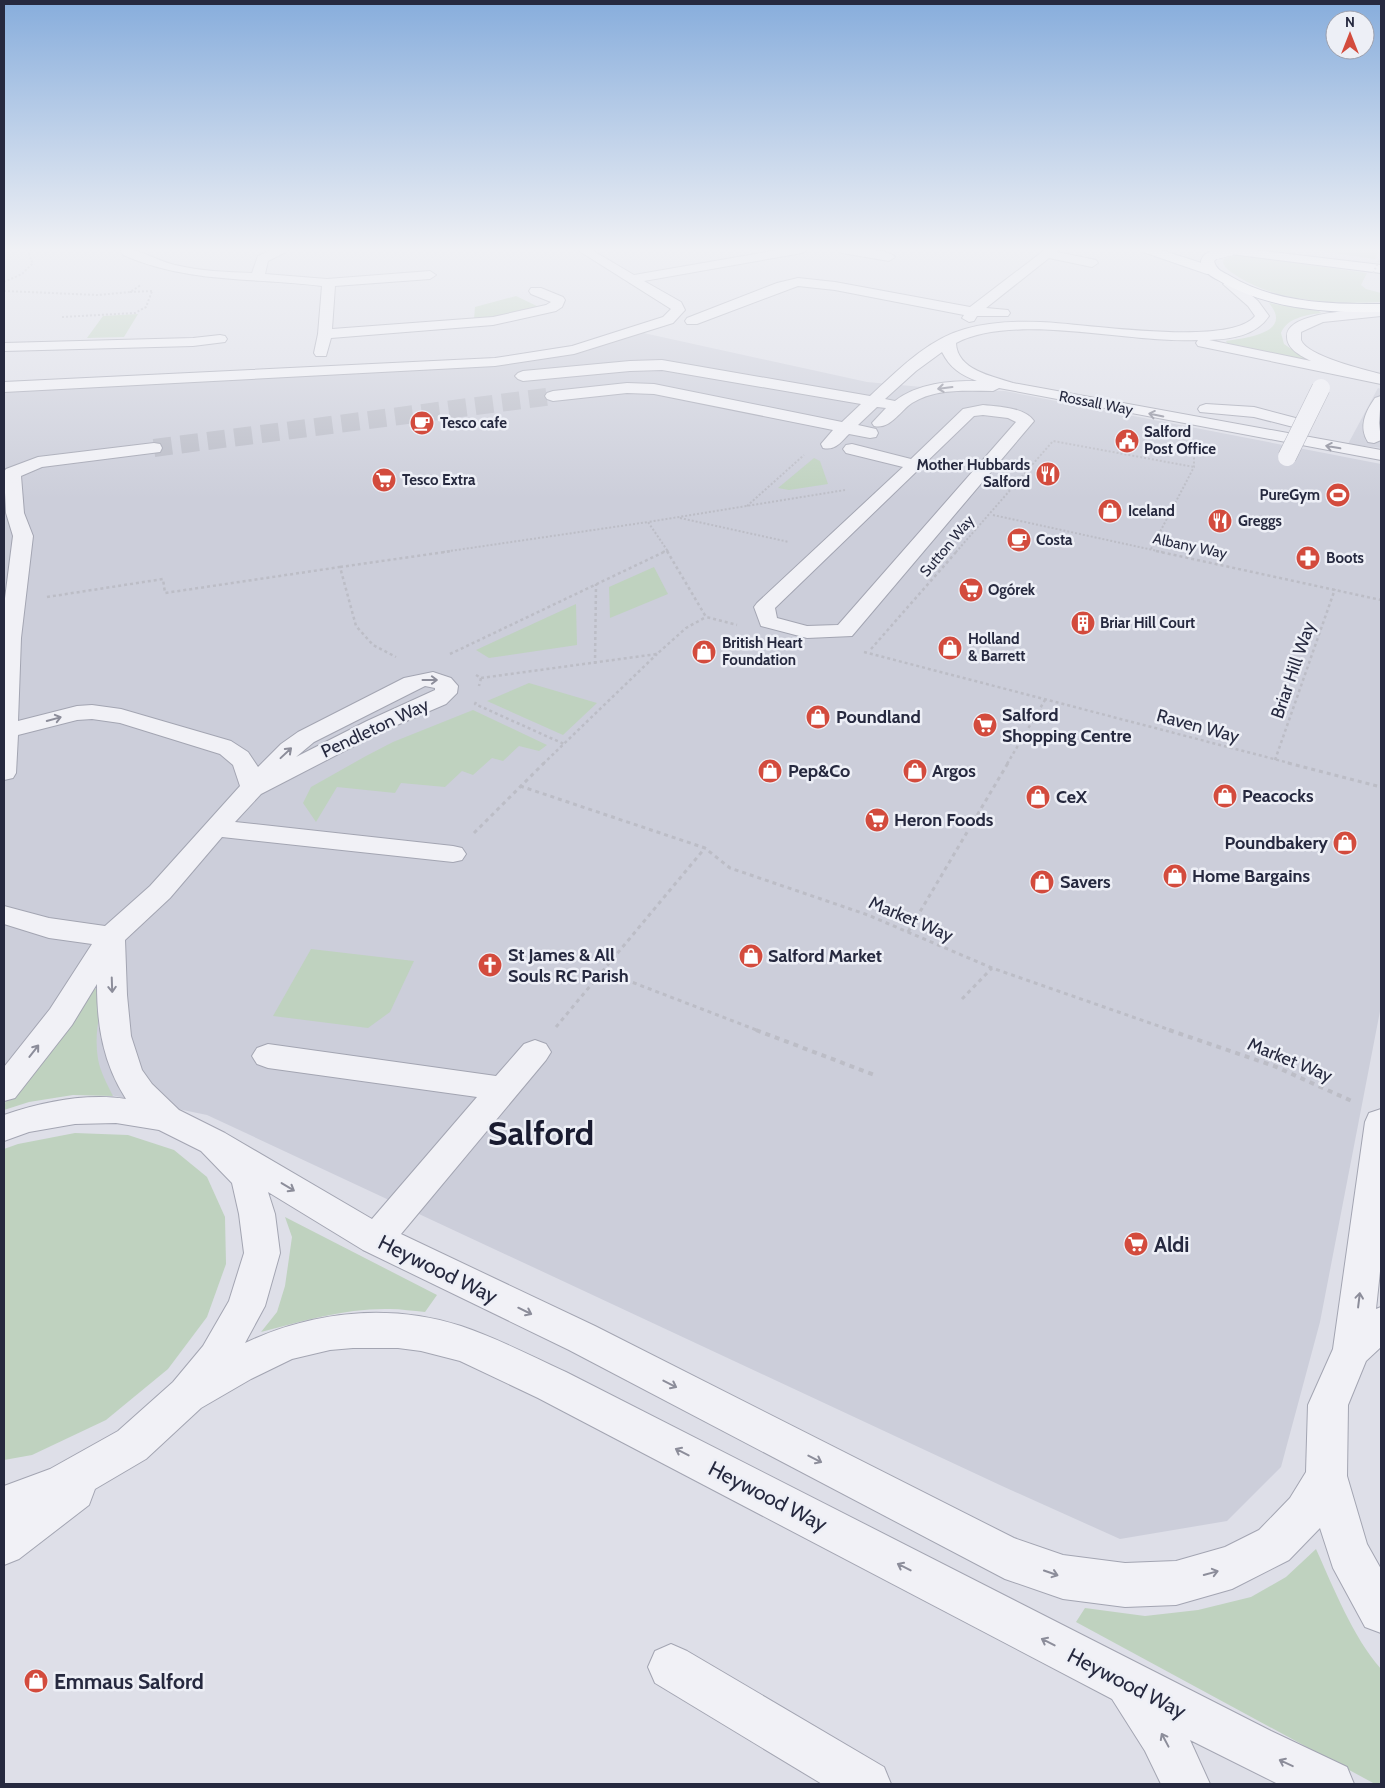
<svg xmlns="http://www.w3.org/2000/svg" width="1385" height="1788" font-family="Cabin,sans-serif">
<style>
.built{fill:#ccceda}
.green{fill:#bfd2bf}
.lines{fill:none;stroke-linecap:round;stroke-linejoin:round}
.minor-tunnel{stroke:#b9bbc6;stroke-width:18;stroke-dasharray:18 9;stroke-linecap:butt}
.minor-casing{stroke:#a3a5b2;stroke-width:2}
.major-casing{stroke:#9da0b4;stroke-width:2}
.highway-casing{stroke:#85899f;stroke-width:2}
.path-far3{stroke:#bcbdc6;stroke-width:2;stroke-dasharray:2 2;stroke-linecap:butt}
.path-far2{stroke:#bcbdc6;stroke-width:2.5;stroke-dasharray:3 3;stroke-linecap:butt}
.path-far1{stroke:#bcbdc6;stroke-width:3;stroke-dasharray:4 4;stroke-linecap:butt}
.path{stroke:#bcbdc6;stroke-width:4;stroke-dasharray:5 5;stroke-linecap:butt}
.minor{fill:#f1f1f6;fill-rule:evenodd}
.major{fill:#fff;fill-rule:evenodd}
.highway{fill:#fff;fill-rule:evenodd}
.minor-bridge-casing{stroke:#a3a5b2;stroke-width:19;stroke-linecap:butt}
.highway-bridge-casing{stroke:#85899f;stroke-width:15;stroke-linecap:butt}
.path-bridge{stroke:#bcbdc6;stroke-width:2;stroke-dasharray:2 2;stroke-linecap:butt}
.minor-bridge{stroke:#f1f1f6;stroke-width:18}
.highway-bridge{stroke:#fff;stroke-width:14}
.oneway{stroke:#8c8d9a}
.labels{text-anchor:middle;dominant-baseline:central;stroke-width:5;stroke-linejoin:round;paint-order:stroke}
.far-street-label{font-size:15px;fill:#26293f;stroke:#edeff6}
.far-poi-label{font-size:15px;font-weight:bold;fill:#26293f;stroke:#edeff6;text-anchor:start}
.street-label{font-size:18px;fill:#26293f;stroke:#edeff6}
.poi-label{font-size:18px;font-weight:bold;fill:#26293f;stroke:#edeff6;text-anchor:start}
.near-poi-label{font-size:21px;font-weight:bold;fill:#26293f;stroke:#edeff6;text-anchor:start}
.near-street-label{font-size:21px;fill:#26293f;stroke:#edeff6}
.near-town-label{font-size:34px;font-weight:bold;fill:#191b30;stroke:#edeff6}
</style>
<rect width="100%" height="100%" fill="#dedfe8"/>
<g class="built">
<polygon points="639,332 867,382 955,390 1005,391 1381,464 1381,1006 1320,1322 1281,1467 1227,1521 1120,1539 1002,1486 207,1115 4,1073 4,390 491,364 555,357 586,351"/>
<polygon points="1378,388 1381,389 1381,448 1348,444"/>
</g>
<g class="green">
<path d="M1267,249H1293L1282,261L1367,273L1361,285L1366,289L1381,293V302C1333,304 1279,303 1237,276C1232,273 1226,269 1223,263L1224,259L1244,251Z"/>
<polygon points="1304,249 1373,249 1379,251 1375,259"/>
<polygon points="516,296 541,308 493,318 474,319 475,307"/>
<path d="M1269,303L1319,311L1321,313C1306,315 1287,318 1281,333L1284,344L1309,361L1227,343L1226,341C1246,338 1294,333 1269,303Z"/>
<polygon points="138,314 124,337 87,338 103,316"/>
<polygon points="814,458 820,461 828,484 789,490 778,488"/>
<polygon points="654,567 668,594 610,618 609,587"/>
<polygon points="576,604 577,645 489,658 476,650"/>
<polygon points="529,683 597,703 563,735 487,701"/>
<polygon points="473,710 547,745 539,751 519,746 503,761 492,758 473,775 462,771 445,787 401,783 395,793 337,787 316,822 303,803 311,787 366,756 393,742"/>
<polygon points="311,949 414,961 390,1012 368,1028 273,1016"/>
<path d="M107,988C99,1010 94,1035 98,1059C100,1071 107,1084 113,1096L73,1095L29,1102L4,1110L6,1099L83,990Z"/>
<polygon points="75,1133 128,1135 174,1150 207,1177 225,1217 226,1264 207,1317 168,1369 106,1420 32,1455 4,1460 4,1149 18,1144"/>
<path d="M285,1217L437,1295L425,1312C413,1311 401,1309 390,1309C346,1308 303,1321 261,1332L277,1312L285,1286L292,1237Z"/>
<path d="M1316,1549C1334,1589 1353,1637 1381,1669V1784H1375L1076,1622L1085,1608L1145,1616L1198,1610L1251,1597L1286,1577Z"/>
</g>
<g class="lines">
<polyline class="minor-tunnel" points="154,448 553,396"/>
<defs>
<g id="minor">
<path d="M120,249C137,247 157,261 175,265C200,271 226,272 252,273L258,256L273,249H288L286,252L268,261L265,274L327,279L430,271L436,275L430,279L335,286L332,329L493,317L546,305L551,302L531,294L529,291L531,288H541L563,297L565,300L562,307L556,311L493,325L331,338L326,356H316L314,353L318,334L322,286C252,277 190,284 123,255Z"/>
<polygon points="576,249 590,249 634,275 784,249 808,249 802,253 644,281 681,302 685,310 673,323 574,354 495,366 4,392 4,382 495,358 572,346 663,317 671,309"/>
<path d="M836,249C848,248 887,248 895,257L889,261L842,253Z"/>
<polygon points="1046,249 1059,249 1057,252 1096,260 1098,263 1092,267 1049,258 986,308 1008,310 1010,313 1008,316 977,316 974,321 969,322 962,318 964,315 835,290 798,286 697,324 687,324 685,321 687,318 777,283 798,278 835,282 970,307"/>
<path d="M1230,280L1235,281L1258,301L1269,316C1256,336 1231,339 1209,340L1311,361C1301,356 1287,349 1287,337C1285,311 1363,310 1381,308V316L1323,322L1301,332C1301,334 1301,338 1301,340C1307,356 1365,370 1381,374V384L1203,347L1198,346L1196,343L1198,340C1128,344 1016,312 956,343C957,370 992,376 1013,383L1381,450V460L999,388L993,391C966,391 936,388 912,403C900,411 890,430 874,426L872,423L886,408L877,407L858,425L876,429L878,433L876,437L870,438L849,434C841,442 835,451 823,448L821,444L833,430L654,394L627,393L553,401L547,399L545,396L547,393L553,391L627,383L654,384L842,422L861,404L662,370L630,371L523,381L518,379L515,376L518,373L523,371L630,361L662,360L870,396C897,371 928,339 965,329C989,322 1015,321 1040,322C1081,323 1230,348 1255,316L1248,306L1223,284ZM942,352C950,368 961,375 977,381C949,381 918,383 895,401L885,399L916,371Z"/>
<polygon points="220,335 225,336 227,339 225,342 193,346 4,351 4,343 193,338"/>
<path d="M1381,396L1379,423L1381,440L1374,443L1368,442C1358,426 1366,411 1375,398Z"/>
<polygon points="1206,404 1254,407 1307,421 1309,424 1307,427 1301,429 1254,417 1200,412 1198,409 1200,406"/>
<path d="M983,405C999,407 1024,407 1034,421L852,636L807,638L761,626L754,607L757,603L903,467L846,453L843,449L846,445L852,444L911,459L963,409ZM983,415L1008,418L1016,422L838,625L807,626L777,618L775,608L974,416Z"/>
<path d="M154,443L160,444L162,448L160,452L42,467L21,476L24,513L33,536L21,638L18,721L77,706L92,705L121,709L231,741L248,752L258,767L281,744L298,732L404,678L433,672L451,678L458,686L457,693L446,704L383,731L261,794L235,822L453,846L462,848L466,854L462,860L453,862L222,837L170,898L125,940L127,995L131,1036L142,1070L152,1084L179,1110L225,1133L372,1219L477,1097L268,1068L257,1064L252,1056L257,1048L268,1044L496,1076L524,1044L535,1040L546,1044L551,1052L546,1060L401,1234L595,1326L1014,1538L1063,1555L1125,1563L1176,1561L1225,1547L1259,1530L1290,1498L1306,1472L1308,1405L1333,1349L1365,1122L1369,1113L1381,1109V1262L1376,1309L1381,1307V1347L1366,1361L1348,1405L1347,1476L1367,1544L1381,1569V1633L1365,1627L1333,1568L1320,1528L1289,1560L1232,1589L1176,1605L1125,1607L1063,1599L1005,1579L569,1350L363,1250L268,1192L275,1214L280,1253L265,1306L245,1343C313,1311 389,1303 461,1326C497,1338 531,1356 566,1372L1271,1731L1347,1767L1354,1784H1278L1190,1740L1210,1784H1161L1145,1751L1112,1699L538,1398L460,1361L421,1351L398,1348H353L330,1350L292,1359L251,1379L201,1408L146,1459L95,1489L89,1505L19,1559L4,1565V1486L50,1469L118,1431L173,1382L203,1346L229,1301L244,1253L239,1214L232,1183L201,1151L159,1130L116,1123L75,1124L29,1132L4,1141V1115C42,1102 86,1093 126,1099C103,1063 97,1026 97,984L72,1025L15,1098L4,1101V1067L50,1009L92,944L49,938L4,924V906L49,918L105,926L150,886L240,786L233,765L220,754L120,723L92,719L77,720L18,735L16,773L13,778L4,780V606L13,536L6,513L4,472L6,469L38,457ZM425,686L435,688V690L367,721L296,757L314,742Z"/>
<polygon points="671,1644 687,1651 884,1767 891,1784 822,1784 655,1683 648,1667 655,1651"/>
</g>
<polygon id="major" points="1141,249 1158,249 1217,268 1218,271 1217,274 1207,274 1143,252"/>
<path id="highway" d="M1215,249H1247L1381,265V273L1223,253L1214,261C1216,270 1223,272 1230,276C1275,303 1330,304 1381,304V312C1326,313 1267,309 1218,280C1212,277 1200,270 1201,261C1202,255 1210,251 1215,249Z"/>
</defs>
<use href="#minor" class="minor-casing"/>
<use href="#major" class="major-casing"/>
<use href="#highway" class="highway-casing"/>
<g class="path-far3">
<polyline points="4,282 22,274 33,263 29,256 30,249"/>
<polyline points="4,291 98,295 130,292 141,285"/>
<polyline points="130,292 152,291"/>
<polyline points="62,317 135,313 146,307 152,291"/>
<polyline points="747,506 804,455"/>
<polyline points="993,515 1162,552"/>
<polyline points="680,518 789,542"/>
<polyline points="1151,549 1194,467 1194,448"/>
<polyline points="667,550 668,552"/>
<polyline points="443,552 648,522"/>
<polyline points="663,552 667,550 648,522 845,490"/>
<polyline points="956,552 1053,441 1194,467"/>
</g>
<g class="path-far2">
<polyline points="667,551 706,617 737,625"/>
<polyline points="1156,551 1381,600"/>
<polyline points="340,567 452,551"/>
<polyline points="47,597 163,579 165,593 340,567 356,626 373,645 396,657"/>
<polyline points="871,649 957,551"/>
<polyline points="864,652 1293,764"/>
<polyline points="450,654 666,551"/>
<polyline points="595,664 596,584"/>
<polyline points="476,675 481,678 479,686"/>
<polyline points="481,678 657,654 686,628 706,617"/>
<polyline points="476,702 475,704 564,744"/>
<polyline points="1275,760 1335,589"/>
<polyline points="543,764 657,654"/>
<polyline points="1007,764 1045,700"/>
</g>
<g class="path-far1">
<polyline points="1288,763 1381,787"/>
<polyline points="520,786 705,848 730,868 868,915 992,968 1173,1031"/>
<polyline points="474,833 544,763"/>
<polyline points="908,932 1008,763"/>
<polyline points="603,971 759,1031"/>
<polyline points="962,999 992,968"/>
<polyline points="556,1027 705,848"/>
</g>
<g class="path">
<polyline points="756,1030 877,1076"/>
<polyline points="1169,1030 1274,1066 1354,1102"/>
</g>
<use href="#minor" class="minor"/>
<use href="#major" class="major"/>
<use href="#highway" class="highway"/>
<defs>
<polyline id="minor-bridge" points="1287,457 1321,388"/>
<polyline id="highway-bridge" points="1217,252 1229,249"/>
</defs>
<use href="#minor-bridge" class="minor-bridge-casing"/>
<use href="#highway-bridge" class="highway-bridge-casing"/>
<polyline class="path-bridge" points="1373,273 1380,259"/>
<use href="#minor-bridge" class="minor-bridge"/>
<use href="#highway-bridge" class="highway-bridge"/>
</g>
<defs><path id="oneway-shaft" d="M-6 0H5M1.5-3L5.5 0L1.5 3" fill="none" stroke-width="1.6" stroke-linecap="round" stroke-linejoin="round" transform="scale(1.25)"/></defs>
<g class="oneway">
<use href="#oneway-shaft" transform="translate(945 388) rotate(173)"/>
<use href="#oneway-shaft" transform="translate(1156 415) rotate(-169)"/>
<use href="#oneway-shaft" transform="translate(1333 447) rotate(-170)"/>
<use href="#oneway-shaft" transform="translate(430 680)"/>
<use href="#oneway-shaft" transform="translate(54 719) rotate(-15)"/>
<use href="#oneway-shaft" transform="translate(286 753) rotate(-43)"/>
<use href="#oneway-shaft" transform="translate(112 985) rotate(88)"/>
<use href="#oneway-shaft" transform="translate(34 1051) rotate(-52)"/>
<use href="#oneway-shaft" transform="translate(288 1187) rotate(31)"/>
<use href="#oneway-shaft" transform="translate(1359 1300) rotate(-83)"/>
<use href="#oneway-shaft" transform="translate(525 1311) rotate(26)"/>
<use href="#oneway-shaft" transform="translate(670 1384) rotate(27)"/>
<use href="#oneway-shaft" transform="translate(682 1452) rotate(-153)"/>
<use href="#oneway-shaft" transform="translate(815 1459) rotate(27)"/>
<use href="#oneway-shaft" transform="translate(904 1567) rotate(-153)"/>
<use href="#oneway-shaft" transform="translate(1051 1573) rotate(19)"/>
<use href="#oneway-shaft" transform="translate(1211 1573) rotate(-15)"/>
<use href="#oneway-shaft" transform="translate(1048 1642) rotate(-153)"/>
<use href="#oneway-shaft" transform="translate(1165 1740) rotate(-118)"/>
<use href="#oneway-shaft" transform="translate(1286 1763) rotate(-155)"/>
</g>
<linearGradient id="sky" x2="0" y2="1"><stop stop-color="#87addc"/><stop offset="0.5" stop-color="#f0f1f5"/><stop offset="1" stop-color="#f0f1f5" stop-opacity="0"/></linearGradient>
<rect width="1385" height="499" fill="url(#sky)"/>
<defs>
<symbol id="cafe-disc" viewBox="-11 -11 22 22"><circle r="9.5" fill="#d34b3d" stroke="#edeff6"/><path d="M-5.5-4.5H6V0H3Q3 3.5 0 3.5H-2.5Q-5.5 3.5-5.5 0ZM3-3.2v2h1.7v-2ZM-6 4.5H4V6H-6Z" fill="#fff"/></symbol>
<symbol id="civic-disc" viewBox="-11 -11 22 22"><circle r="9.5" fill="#d34b3d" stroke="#edeff6"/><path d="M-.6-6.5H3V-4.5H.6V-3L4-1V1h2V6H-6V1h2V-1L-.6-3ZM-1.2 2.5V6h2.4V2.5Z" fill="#fff"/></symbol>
<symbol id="restaurant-disc" viewBox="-11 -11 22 22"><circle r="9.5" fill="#d34b3d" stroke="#edeff6"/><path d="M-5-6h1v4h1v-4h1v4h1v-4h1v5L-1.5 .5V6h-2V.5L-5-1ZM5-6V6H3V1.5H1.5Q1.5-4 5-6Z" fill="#fff"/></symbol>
<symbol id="supermarket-disc" viewBox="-11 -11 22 22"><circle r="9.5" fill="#d34b3d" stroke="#edeff6"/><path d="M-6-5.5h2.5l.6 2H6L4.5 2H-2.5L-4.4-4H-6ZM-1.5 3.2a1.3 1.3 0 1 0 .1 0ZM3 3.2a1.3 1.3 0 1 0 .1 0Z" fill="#fff"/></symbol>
<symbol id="stadium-disc" viewBox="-11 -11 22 22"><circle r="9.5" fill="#d34b3d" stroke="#edeff6"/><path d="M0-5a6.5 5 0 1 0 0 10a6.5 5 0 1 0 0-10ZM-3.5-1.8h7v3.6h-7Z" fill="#fff"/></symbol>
<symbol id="shop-disc" viewBox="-11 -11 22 22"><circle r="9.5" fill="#d34b3d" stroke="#edeff6"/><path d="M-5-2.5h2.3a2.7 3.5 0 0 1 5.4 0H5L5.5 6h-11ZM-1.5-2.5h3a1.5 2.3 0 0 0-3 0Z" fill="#fff"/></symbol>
<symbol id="pharmacy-disc" viewBox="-11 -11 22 22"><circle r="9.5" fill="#d34b3d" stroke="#edeff6"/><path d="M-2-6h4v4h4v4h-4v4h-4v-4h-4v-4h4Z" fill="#fff"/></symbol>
<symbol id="building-disc" viewBox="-11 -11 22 22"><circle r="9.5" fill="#d34b3d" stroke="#edeff6"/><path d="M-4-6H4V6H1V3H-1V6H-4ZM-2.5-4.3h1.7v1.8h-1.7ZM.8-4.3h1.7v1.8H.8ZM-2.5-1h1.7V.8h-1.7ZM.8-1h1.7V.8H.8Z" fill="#fff"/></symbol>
<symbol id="church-disc" viewBox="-11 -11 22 22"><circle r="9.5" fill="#d34b3d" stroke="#edeff6"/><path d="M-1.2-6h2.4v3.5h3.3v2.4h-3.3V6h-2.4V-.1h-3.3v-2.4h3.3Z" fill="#fff"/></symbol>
</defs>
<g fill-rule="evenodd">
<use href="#cafe-disc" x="408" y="409" width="28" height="28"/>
<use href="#civic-disc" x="1113" y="427" width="28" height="28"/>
<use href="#restaurant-disc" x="1034" y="460" width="28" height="28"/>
<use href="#supermarket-disc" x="370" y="466" width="28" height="28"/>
<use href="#stadium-disc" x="1324" y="481" width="28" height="28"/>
<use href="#shop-disc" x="1096" y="497" width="28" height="28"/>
<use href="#restaurant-disc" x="1206" y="507" width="28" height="28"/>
<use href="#cafe-disc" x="1005" y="526" width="28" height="28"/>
<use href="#pharmacy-disc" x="1294" y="544" width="28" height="28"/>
<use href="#supermarket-disc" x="957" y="576" width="28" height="28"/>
<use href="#building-disc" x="1069" y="609" width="28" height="28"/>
<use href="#shop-disc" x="936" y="634" width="28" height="28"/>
<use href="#shop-disc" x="690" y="638" width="28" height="28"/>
<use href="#shop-disc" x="804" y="703" width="28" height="28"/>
<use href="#supermarket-disc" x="971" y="711" width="28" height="28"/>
<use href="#shop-disc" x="756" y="757" width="28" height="28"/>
<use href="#shop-disc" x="901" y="757" width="28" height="28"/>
<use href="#shop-disc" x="1211" y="782" width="28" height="28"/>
<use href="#shop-disc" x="1024" y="783" width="28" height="28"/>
<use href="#supermarket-disc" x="863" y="806" width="28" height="28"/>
<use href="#shop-disc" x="1331" y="829" width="28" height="28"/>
<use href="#shop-disc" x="1161" y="862" width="28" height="28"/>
<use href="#shop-disc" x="1028" y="868" width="28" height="28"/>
<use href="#shop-disc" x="737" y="942" width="28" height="28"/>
<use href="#church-disc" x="476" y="951" width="28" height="28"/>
<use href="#supermarket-disc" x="1122" y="1230" width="28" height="28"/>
<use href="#shop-disc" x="22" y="1667" width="28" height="28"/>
</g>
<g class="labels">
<g class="far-street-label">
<text transform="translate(1096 403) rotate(11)">Rossall Way</text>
<text transform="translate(947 546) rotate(-50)">Sutton Way</text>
<text transform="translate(1190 546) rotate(12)">Albany Way</text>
</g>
<g class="far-poi-label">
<text x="440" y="423">Tesco cafe</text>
<text x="1144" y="432">Salford<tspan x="1144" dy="17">Post Office</tspan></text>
<text x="1030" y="465" text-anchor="end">Mother Hubbards<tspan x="1030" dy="17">Salford</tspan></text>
<text x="402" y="480">Tesco Extra</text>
<text x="1320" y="495" text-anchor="end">PureGym</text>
<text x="1128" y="511">Iceland</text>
<text x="1238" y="521">Greggs</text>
<text x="1036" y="540">Costa</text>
<text x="1326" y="558">Boots</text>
<text x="988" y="590">Ogórek</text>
<text x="1100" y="623">Briar Hill Court</text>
<text x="968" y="639">Holland<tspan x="968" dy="17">&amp; Barrett</tspan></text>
<text x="722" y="643">British Heart<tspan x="722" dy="17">Foundation</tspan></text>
</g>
<g class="street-label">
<text transform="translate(1293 670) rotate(-71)">Briar Hill Way</text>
<text transform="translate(1198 726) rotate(15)">Raven Way</text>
<text transform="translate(375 728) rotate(-25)">Pendleton Way</text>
<text transform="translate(911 919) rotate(23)">Market Way</text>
<text transform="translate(1290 1060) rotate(22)">Market Way</text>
</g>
<g class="poi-label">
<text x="1002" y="715">Salford<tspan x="1002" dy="21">Shopping Centre</tspan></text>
<text x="836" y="717">Poundland</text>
<text x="788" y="771">Pep&amp;Co</text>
<text x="932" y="771">Argos</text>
<text x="1242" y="796">Peacocks</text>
<text x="1056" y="797">CeX</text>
<text x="894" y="820">Heron Foods</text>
<text x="1328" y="843" text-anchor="end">Poundbakery</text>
<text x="1192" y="876">Home Bargains</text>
<text x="1060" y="882">Savers</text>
<text x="508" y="955">St James &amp; All<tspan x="508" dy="21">Souls RC Parish</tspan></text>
<text x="768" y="956">Salford Market</text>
</g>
<g class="near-poi-label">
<text x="1154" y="1244">Aldi</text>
<text x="54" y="1681">Emmaus Salford</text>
</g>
<g class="near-street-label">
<text transform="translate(438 1269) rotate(26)">Heywood Way</text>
<text transform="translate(768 1496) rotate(27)">Heywood Way</text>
<text transform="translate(1127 1683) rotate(27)">Heywood Way</text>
</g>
<g class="near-town-label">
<text x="541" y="1133">Salford</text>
</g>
</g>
<rect width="1385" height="1788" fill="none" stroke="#26293f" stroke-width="10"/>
<g transform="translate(1350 35)"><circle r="24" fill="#edeff6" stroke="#9da0ad"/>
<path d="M0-4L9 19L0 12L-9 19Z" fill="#d34b3d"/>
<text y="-8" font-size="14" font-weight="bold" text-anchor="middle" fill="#26293f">N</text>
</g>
</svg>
